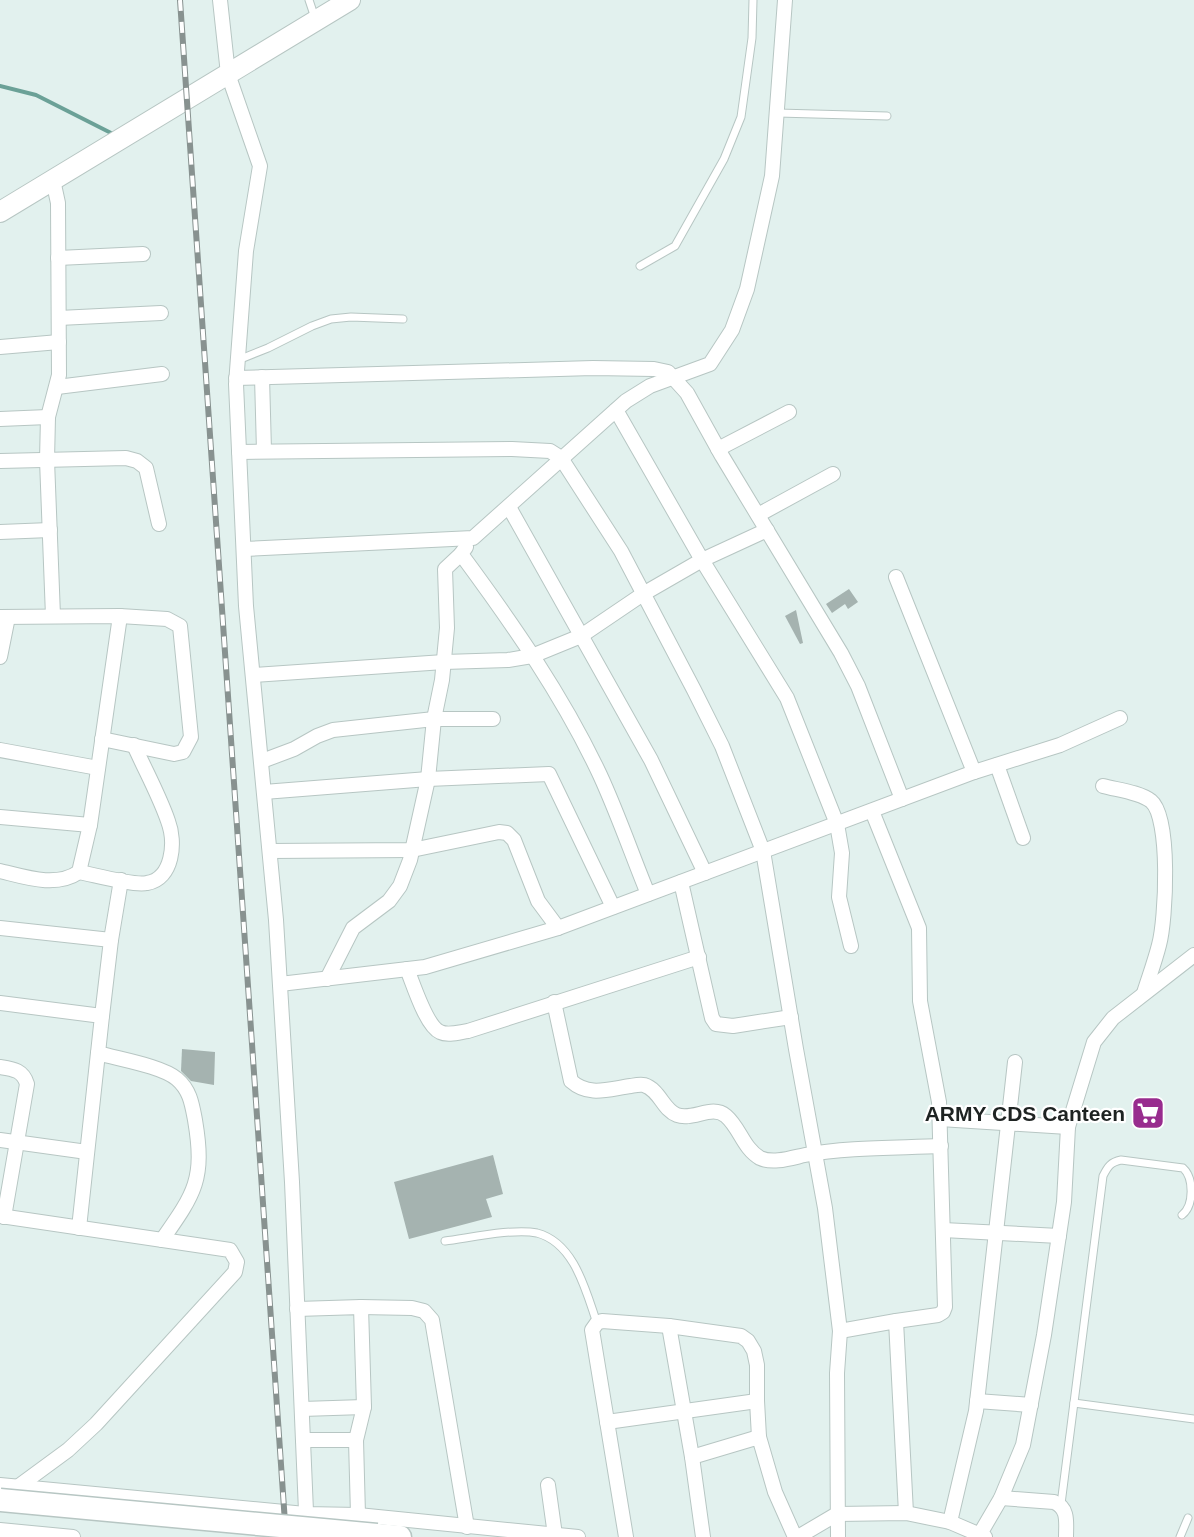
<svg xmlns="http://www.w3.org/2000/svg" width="1194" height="1537" font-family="Arial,sans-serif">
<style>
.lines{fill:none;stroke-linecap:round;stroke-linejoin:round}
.stream{stroke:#6ba197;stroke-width:4}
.building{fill:#a5b3b0}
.service-casing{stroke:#b7c6c3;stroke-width:9}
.minor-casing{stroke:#b7c6c3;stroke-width:16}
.secondary-casing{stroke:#b7c6c3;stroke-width:22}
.trunk-casing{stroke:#b7c6c3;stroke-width:25}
.service{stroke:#fff;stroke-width:7}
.minor{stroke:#fff;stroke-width:14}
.secondary{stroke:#fff;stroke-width:20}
.trunk{stroke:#fff;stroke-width:22}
.rail-casing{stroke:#889290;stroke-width:6}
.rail{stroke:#fff;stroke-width:4;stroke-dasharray:11;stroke-linecap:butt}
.trunk-bridge-casing{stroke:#b7c6c3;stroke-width:25;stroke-linecap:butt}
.trunk-bridge{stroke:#fff;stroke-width:22}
.labels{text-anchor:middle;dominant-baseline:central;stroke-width:4.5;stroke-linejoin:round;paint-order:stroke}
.poi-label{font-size:21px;font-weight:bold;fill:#1e2322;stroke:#fff;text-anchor:end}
</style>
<rect width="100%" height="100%" fill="#e2f1ee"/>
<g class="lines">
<polyline class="stream" points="0,86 36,95 115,135"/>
</g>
<g class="building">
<polygon points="849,589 858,602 848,609 845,604 832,613 826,604"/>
<polygon points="796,610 803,643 800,644 785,616"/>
<polygon points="182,1049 215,1052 214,1085 191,1081 181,1071"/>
<polygon points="493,1155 503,1194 486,1199 492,1217 409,1239 394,1182"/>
</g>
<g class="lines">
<defs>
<g id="service">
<polyline points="309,0 315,18"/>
<polyline points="778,113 887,116"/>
<polyline points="640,266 675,246 724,159 741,117 752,38 753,0"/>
<polyline points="238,360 268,348 312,326 331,319 351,317 403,319"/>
<path d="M445,1241C469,1238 514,1228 537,1233C575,1243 586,1292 597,1323"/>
<polyline points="1074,1403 1194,1419"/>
<path d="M1061,1504L1103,1176C1108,1166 1111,1162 1121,1160L1183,1168C1194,1178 1194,1206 1182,1215"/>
<polyline points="1180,1537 1188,1518"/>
</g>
<g id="minor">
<polyline points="220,0 228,74 260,166 246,251 236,384 246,606 276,920 292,1182 307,1535"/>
<polyline points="58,258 143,254"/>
<polyline points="59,318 161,313"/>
<polyline points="0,347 59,342"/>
<polyline points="262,377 264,451"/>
<polyline points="236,378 593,368 654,369 668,372 687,393 722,456 841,653 858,686 902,799"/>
<polyline points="57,387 162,374"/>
<polyline points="616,410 702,560 787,698 837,824 842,853 839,897 851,946"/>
<polyline points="0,419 48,417"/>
<polyline points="718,449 789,412"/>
<polyline points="239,452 512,449 550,451 561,458 621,551 694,690 722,746 763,851 796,1049 825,1208 840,1331 837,1373 838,1537"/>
<polyline points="0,461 126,458 137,461 146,468 159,524"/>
<polyline points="509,507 651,760 705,873"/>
<polyline points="758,515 833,474"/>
<polyline points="0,532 50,530"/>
<path d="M466,547L461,554C512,623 563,696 600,775C618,814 632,855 648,894"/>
<polyline points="244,549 473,538 626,401 650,386 710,364 732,330 747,289 772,176 785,0"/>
<polyline points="53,616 47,460 48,417 59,375 58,203 53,180"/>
<path d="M0,617L120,616L90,825L79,872C56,888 25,877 0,871"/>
<polyline points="0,657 8,617"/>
<polyline points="253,675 444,662 508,660 532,656 581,636 643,594 702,560 767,530"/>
<polyline points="102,739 174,754 183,752 191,737 180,626 167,619 120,616"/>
<polyline points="0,750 98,768"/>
<polyline points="262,761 294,749 317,736 333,730 434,719 493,719"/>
<polyline points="997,765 1023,838"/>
<polyline points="974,772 1060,745 1120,718"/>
<path d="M1103,786C1118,790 1139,792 1151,801C1171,817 1166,920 1159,945C1155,961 1149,977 1144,993"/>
<polyline points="264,792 428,779 549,774 613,907"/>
<polyline points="872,811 919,928 920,1001 939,1102 945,1307 943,1312 938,1315 896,1321"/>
<polyline points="0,817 90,825"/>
<polyline points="270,851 412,850 499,832 507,833 514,840 538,901 558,928"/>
<path d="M79,872C95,875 134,886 147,883C173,879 176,842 168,821C159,795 145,770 134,745"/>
<polyline points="681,882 712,1018 716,1024 733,1026 791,1017"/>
<polyline points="0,928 111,940 102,1016"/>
<polyline points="111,940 121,880"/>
<path d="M407,969C413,983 426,1026 440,1032C448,1036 460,1032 468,1031L699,957"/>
<polyline points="327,979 353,928 389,901 400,886 410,860 428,779 434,719 442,680 447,628 445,569 461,554"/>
<polyline points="280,984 425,967 558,928 974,772 896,577"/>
<path d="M554,1002L571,1081C589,1097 608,1089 631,1086C636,1085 640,1084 644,1085C660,1090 663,1110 677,1115C693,1121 712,1104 726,1116C740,1128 743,1148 760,1158C773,1164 791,1158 805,1155C846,1147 898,1148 941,1146"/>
<polyline points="0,1003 102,1016 79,1228"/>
<path d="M98,1053C118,1059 162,1066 177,1079C190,1090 192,1104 195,1120C205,1179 195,1193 162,1240"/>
<path d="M0,1067C13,1069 23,1070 27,1084L4,1217"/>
<polyline points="940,1119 1068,1127"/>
<polyline points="0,1140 87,1152"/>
<polyline points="0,1216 230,1250 237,1262 235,1272 96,1424 68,1450 19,1486"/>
<polyline points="943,1230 1059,1236"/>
<polyline points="361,1307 412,1308 424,1311 432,1320 467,1527"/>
<polyline points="297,1309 361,1307 364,1407 356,1440 358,1515"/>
<polyline points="669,1326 692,1457 703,1537"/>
<polyline points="840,1331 896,1321 906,1513"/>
<polyline points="977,1401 1031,1405"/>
<polyline points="302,1409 364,1407"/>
<polyline points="607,1422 757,1401"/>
<polyline points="303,1440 356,1440"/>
<polyline points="692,1457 759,1437 775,1492 795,1537"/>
<polyline points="0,1485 305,1514 358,1515 578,1537"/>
<polyline points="548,1485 555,1535"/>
<path d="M1001,1498L1054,1502C1069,1508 1066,1523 1066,1537"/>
<polyline points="950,1522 976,1411 1015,1062"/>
<polyline points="0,1530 73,1537"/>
<polyline points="980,1534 1001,1498 1023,1445 1044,1335 1064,1202 1068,1127 1094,1042 1113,1018 1194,955"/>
<polyline points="626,1537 592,1330 597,1323 602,1321 669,1326 741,1336 748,1341 754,1351 757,1365 757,1401 759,1437"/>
<polyline points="798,1537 837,1514 906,1513 950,1522 985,1537"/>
</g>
<polyline id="secondary" points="0,212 350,0"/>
<polyline id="trunk" points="377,1535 400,1537"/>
</defs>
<use href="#service" class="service-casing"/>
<use href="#minor" class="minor-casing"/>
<use href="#secondary" class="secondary-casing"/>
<use href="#trunk" class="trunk-casing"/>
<use href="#service" class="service"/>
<use href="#minor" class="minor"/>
<use href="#secondary" class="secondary"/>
<use href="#trunk" class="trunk"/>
<defs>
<polyline id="rail" points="180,0 286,1537"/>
</defs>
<use href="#rail" class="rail-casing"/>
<use href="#rail" class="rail"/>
<defs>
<polyline id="trunk-bridge" points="0,1500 377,1535"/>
</defs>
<use href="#trunk-bridge" class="trunk-bridge-casing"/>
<use href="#trunk-bridge" class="trunk-bridge"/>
</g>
<defs>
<symbol id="supermarket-square" viewBox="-11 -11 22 22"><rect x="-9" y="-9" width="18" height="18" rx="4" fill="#982c8e" stroke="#fff"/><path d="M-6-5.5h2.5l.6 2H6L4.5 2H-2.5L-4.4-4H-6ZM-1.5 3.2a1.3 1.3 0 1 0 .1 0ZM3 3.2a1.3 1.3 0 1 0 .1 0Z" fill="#fff"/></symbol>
</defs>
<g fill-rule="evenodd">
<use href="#supermarket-square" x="1129" y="1094" width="38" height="38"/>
</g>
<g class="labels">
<g class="poi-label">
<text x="1125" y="1113">ARMY CDS Canteen</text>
</g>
</g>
</svg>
